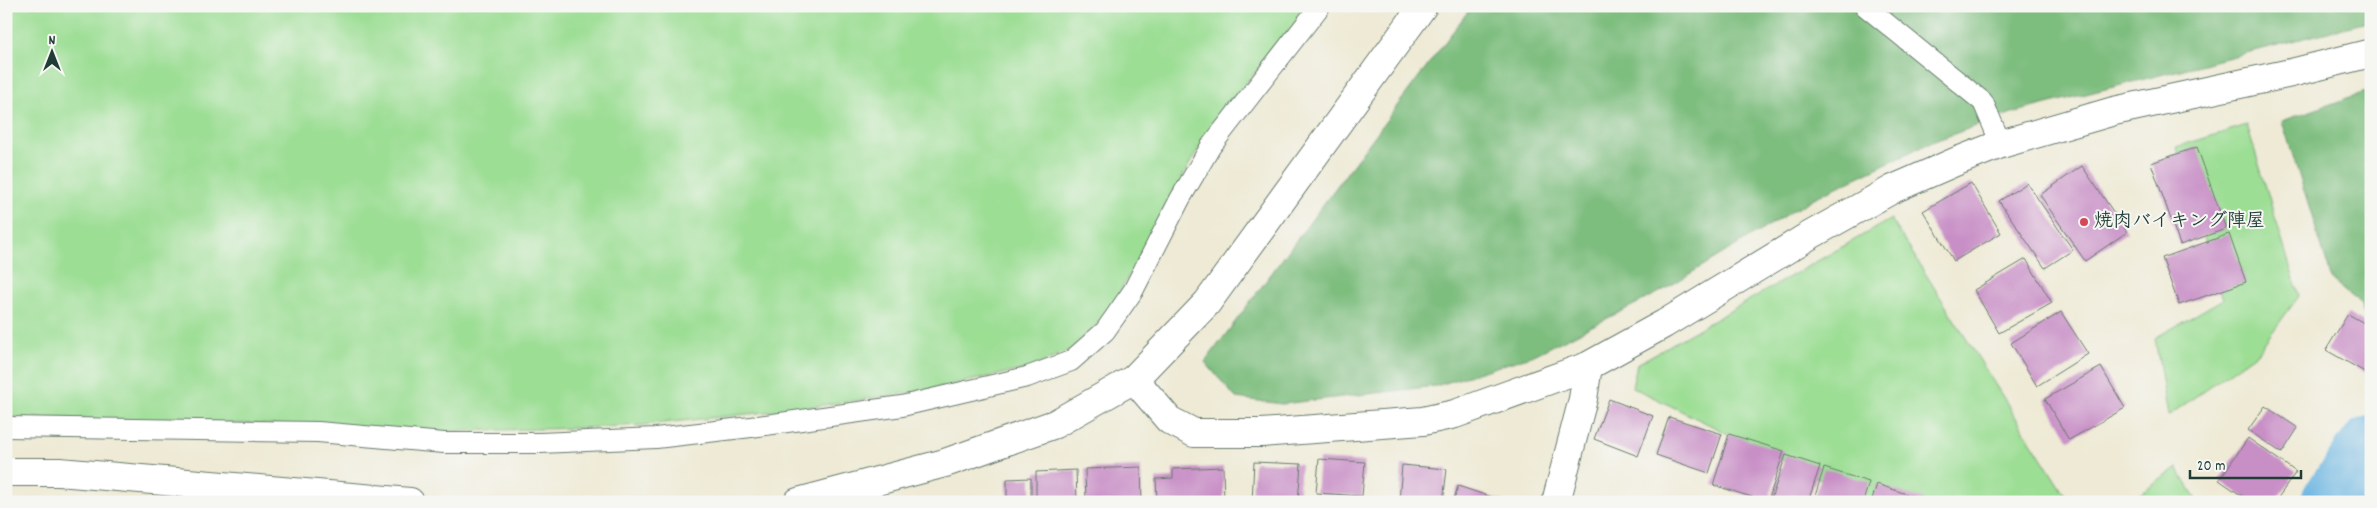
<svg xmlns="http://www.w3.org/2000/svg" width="2377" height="508" font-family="Dekko,'Klee One',sans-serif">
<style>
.green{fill:#9cde94;stroke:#5e8e64}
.forest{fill:#7dbd7e;stroke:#4e7d59}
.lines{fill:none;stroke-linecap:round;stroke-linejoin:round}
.river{stroke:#68b3e1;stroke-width:66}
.building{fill:#c88ec6}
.lane-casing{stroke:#677a6c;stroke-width:22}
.street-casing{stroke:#677a6c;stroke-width:30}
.secondary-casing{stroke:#677a6c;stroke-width:30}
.lane{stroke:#fff;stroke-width:20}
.street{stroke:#fff;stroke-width:28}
.secondary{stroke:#fff;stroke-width:28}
.poi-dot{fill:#d1495b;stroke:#f6f6f2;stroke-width:2}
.labels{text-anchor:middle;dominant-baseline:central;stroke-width:4;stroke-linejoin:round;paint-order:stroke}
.poi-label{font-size:19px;font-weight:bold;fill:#1f3d34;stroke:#f6f6f2;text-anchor:start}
</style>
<rect width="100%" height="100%" fill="#f6f6f2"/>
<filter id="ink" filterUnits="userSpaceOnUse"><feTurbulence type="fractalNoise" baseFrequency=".02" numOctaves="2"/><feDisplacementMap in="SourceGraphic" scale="10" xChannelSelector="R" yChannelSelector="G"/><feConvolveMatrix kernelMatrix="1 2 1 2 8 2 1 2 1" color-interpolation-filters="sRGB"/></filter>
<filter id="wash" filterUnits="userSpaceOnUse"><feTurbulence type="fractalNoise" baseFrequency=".0096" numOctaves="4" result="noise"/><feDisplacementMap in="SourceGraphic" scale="20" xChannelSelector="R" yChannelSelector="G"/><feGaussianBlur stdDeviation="1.12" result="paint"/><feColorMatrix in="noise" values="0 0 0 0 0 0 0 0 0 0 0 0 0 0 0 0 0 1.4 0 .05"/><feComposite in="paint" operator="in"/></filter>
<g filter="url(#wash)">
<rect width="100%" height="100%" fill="#eeead5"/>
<g class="green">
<polygon points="6,6 1309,6 1219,116 1190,163 1115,301 1099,322 1070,350 1031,368 921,391 796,409 643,425 581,428 415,432 257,424 6,417"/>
<polygon points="2247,125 2299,296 2257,353 2168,416 2155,338 2223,299 2176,147"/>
<polygon points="1891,219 2069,502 1868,502 1632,387 1637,364"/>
<polygon points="2177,468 2198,502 2129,502"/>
</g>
<g class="forest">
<polygon points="1472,6 2371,6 2371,21 2012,113 1929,143 1814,198 1660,292 1534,355 1436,386 1282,404 1236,398 1205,362"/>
<polygon points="2371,90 2371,334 2360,303 2332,280 2282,121"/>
</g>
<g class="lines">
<polyline class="river" points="2334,502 2371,449"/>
</g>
<g id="blocks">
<g class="building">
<polygon points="2197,147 2226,229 2180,245 2151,163"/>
<polygon points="2082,166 2127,232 2085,261 2040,195"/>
<polygon points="1971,183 2001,233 1954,261 1923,211"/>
<polygon points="2027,183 2073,250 2045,268 1999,201"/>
<polygon points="2229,234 2246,282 2179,305 2162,258"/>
<polygon points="2026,259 2052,303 1999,333 1974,290"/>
<polygon points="2061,312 2088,354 2037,386 2011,343"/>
<polygon points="2348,314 2371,327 2370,375 2326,350"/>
<polygon points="2101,367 2125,408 2069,440 2045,399"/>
<polygon points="1609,399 1653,416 1638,456 1594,439"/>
<polygon points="2265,406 2298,428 2282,453 2248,430"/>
<polygon points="1669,417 1722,434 1709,473 1656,455"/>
<polygon points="1729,434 1784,451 1768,502 1713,485"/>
<polygon points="2248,438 2296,472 2275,502 2251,502 2219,480"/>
<polygon points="1786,455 1820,466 1808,502 1770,502"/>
<polygon points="1319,459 1365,462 1362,496 1316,493"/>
<polygon points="1254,462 1301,464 1298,502 1252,502"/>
<polygon points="1402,465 1447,469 1443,502 1399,502"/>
<polygon points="1141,467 1142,502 1086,502 1085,469"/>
<polygon points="1223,467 1224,502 1157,502 1156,479 1173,478 1173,469"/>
<polygon points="1824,468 1869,482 1863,502 1813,502"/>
<polygon points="1076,470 1077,502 1036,502 1036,472"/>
<polygon points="1031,478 1031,502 1007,502 1007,479"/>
<polygon points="1877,484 1927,501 1927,502 1871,502"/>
<polygon points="1458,486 1503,501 1503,502 1453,502"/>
</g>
</g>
</g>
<g filter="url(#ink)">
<use href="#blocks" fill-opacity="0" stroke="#677a6c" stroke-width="1"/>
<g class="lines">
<defs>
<g id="lane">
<polyline points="1865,6 1983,102 2001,144"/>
<polyline points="6,427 318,432 444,443 540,443 656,438 751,427 902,406 1027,377 1071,361 1105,331 1133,291 1180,199 1211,146 1320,6"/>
</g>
<polyline id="street" points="1556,502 1583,399 1588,366"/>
<g id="secondary">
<polyline points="1134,379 1169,420 1194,433 1261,433 1423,421 1455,414 1588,366 1664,324 1807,237 1893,189 1955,162 2001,144 2114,111 2291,73 2371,53"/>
<polyline points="6,472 59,472 410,502"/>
<polyline points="798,502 945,463 1055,424 1134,379 1207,303 1423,6"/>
</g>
</defs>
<use href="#lane" class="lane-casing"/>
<use href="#street" class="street-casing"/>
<use href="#secondary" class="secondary-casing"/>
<use href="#lane" class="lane"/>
<use href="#street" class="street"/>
<use href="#secondary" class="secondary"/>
</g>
</g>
<circle class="poi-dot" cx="2084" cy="222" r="5"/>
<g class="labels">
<g class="poi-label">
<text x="2094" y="222">焼肉バイキング陣屋</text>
</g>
</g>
<rect width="2377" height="508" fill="none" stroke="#f6f6f2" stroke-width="25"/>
<g transform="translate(52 52)" stroke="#f6f6f2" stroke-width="4" paint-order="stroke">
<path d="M0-4L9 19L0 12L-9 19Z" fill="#1f3d34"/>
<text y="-8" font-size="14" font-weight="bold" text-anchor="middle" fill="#1f3d34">N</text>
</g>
<path d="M2190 470v8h111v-8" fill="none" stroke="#1f3d34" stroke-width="2.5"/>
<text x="2197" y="470" font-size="15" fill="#1f3d34" stroke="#f6f6f2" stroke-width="4" paint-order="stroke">20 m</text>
</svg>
